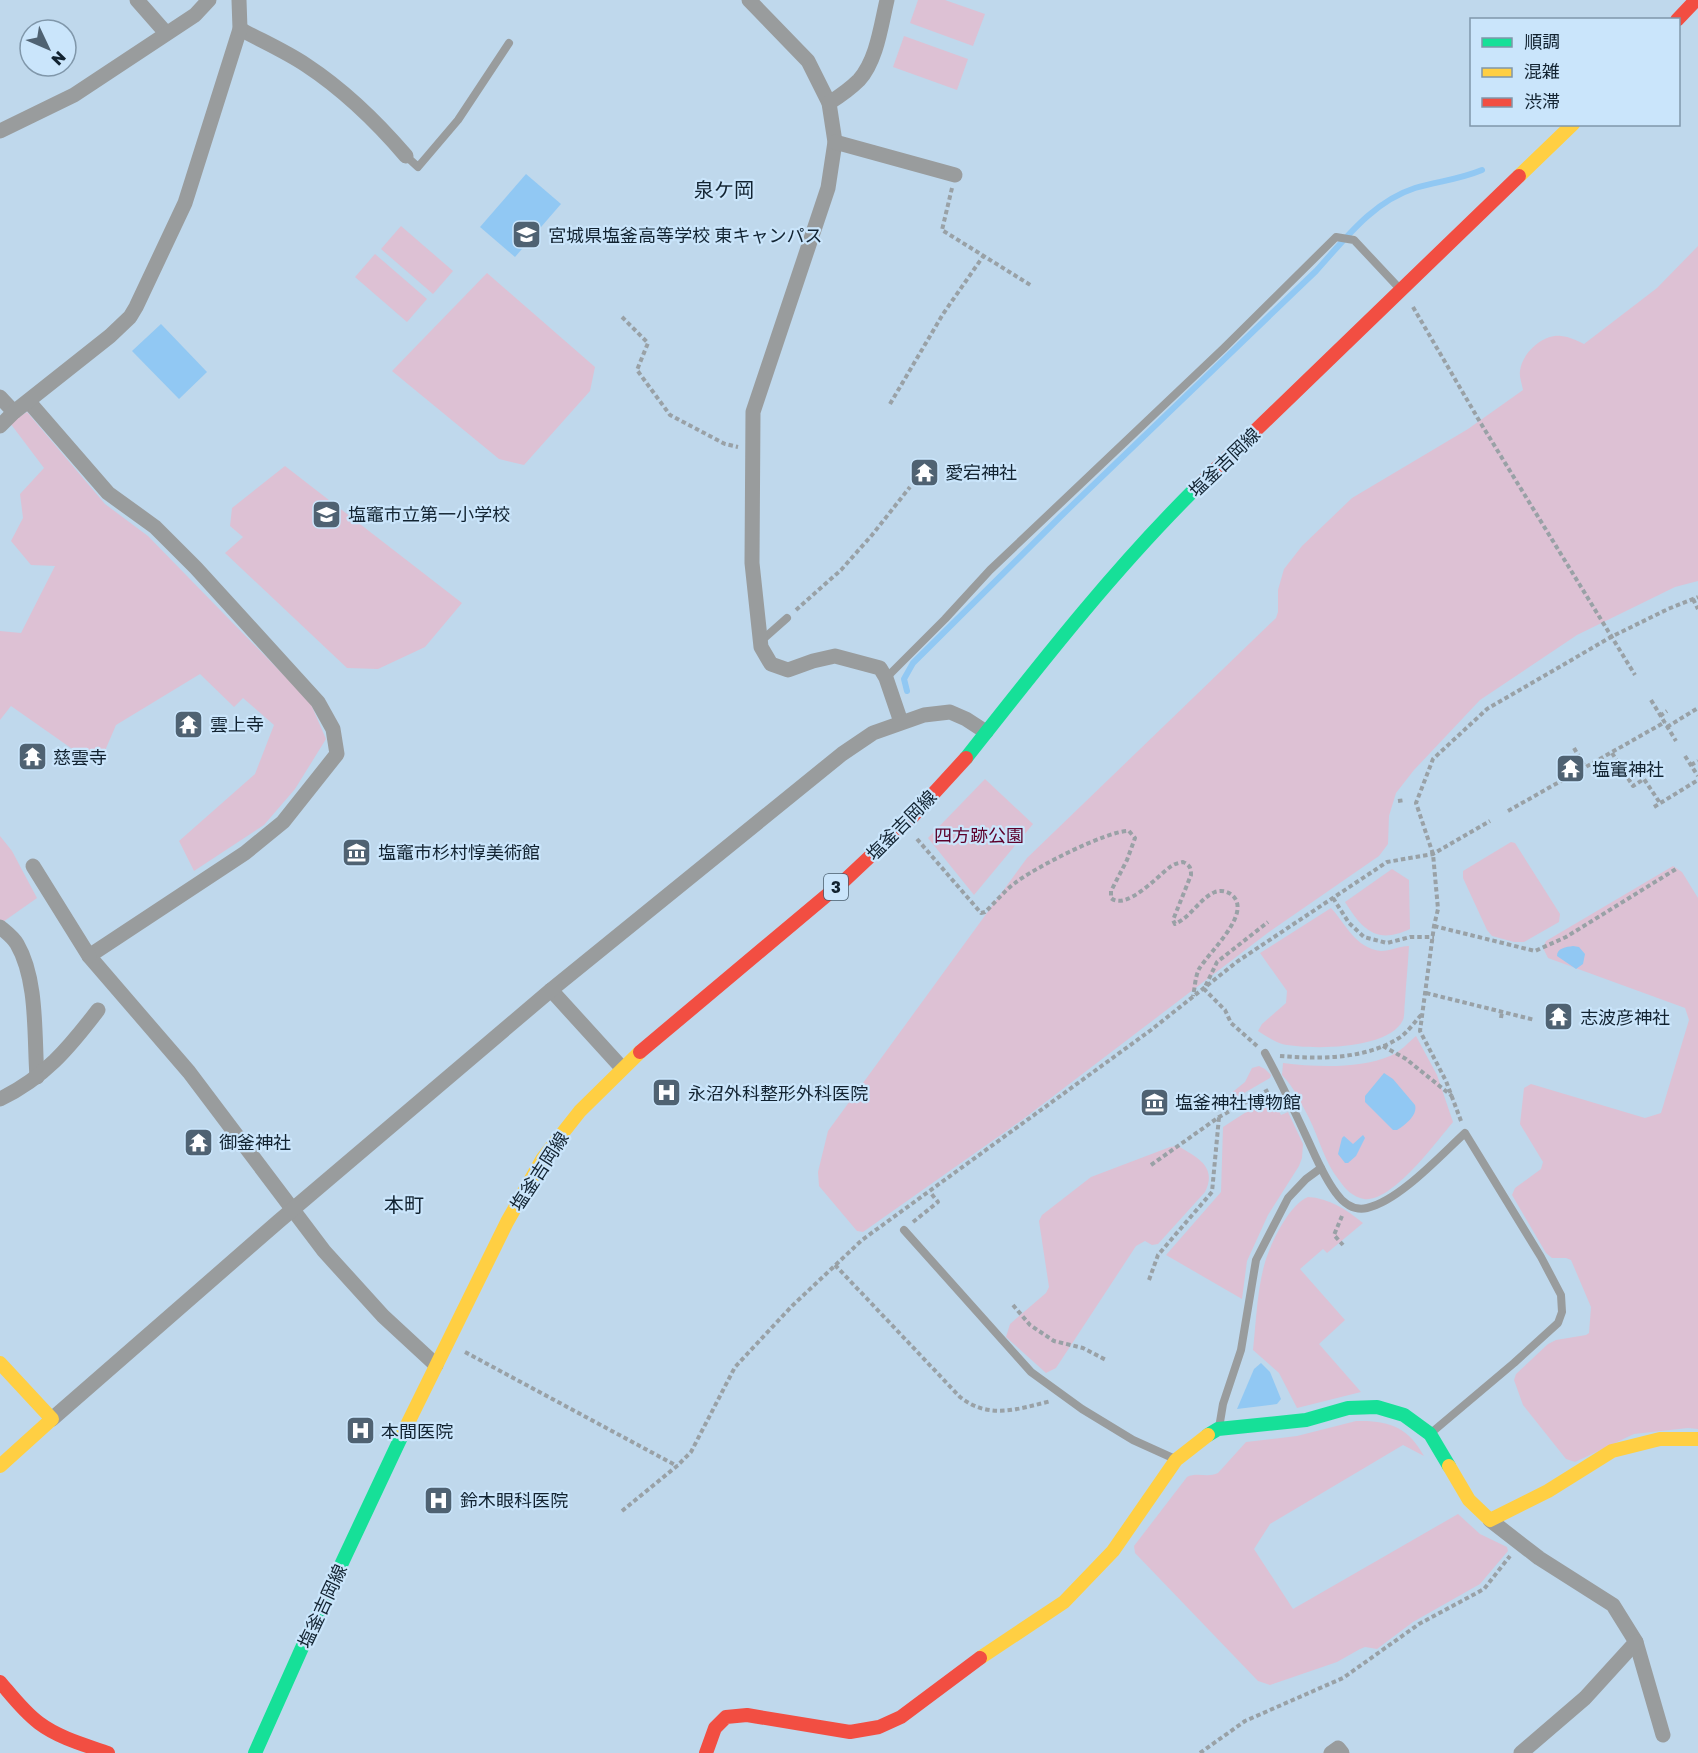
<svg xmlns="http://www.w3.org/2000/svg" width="1698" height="1753" font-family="'Golos Text','Noto Sans JP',sans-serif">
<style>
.green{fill:#ddc1d4}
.water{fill:#91c8f3}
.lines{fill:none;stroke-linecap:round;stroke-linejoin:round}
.stream{stroke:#91c8f3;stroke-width:6}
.path{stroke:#99a1a6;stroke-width:4;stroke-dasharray:4.5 3;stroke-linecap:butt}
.lane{stroke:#999c9d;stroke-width:8}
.street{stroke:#999c9d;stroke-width:15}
.fast{stroke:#16e098;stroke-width:14}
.slow{stroke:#ffcf43;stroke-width:14}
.jam{stroke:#f24e42;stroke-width:14}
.labels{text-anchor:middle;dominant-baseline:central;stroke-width:4.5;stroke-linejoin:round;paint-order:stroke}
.shield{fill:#cae5fb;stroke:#495d6e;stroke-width:1.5}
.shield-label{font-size:16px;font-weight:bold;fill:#122331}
.poi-label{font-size:18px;fill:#122331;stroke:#cae5fb;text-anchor:start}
.street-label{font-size:18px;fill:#122331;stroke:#cae5fb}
.park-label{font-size:18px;fill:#5d002a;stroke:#cae5fb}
.neighbourhood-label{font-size:20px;fill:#122331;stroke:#cae5fb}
</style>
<rect width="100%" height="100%" fill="#bfd8ec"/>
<g class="green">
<polygon points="918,0 945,0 985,14 973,46 910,23"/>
<polygon points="904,36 968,59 957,90 893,67"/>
<polygon points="401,226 453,271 433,294 381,249"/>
<path d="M1698,246V581L1675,587L1577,635L1480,700L1414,770L1396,793L1389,816L1388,844L1379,856L1269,932L1022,1120L863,1232L857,1231L819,1186L818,1172L828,1131L1027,858L1276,618L1278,612V590L1284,569L1302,546L1352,498L1468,429L1523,390C1522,384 1519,377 1520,371C1522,353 1543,334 1561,336C1570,337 1576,340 1584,344L1657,288Z"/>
<polygon points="375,254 427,299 407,322 355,277"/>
<polygon points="487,273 595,367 590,391 524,465 499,459 392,371"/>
<polygon points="27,412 105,504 148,536 310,702 326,739 295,789 264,825 194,871 179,841 255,774 274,725 243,698 234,707 200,674 116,725 98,767 11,706 0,720 0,631 21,633 55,566 31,565 11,541 23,518 20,494 44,468 10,423"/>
<polygon points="285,466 462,603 425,647 378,669 347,668 225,553 243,537 230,526 232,508"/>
<polygon points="985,779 1033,824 974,895 928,838"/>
<polygon points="0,836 12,851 37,898 0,924"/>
<polygon points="1511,842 1515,843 1560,914 1559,922 1524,942 1514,942 1492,936 1487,930 1463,878 1463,871"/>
<polygon points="1673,866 1682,872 1698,898 1698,1429 1688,1428 1634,1434 1575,1462 1566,1459 1523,1405 1514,1380 1516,1374 1548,1344 1556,1340 1586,1335 1589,1333 1591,1307 1571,1260 1566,1258 1552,1258 1546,1253 1512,1195 1515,1188 1541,1169 1543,1162 1520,1124 1524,1088 1531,1084 1645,1118 1661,1113 1689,1020 1685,1008 1548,958 1543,948 1546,941"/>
<path d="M1392,869L1409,880L1410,929C1376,945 1362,929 1345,902Z"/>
<path d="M1331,908C1346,924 1355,948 1381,951C1390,951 1400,946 1409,946C1408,965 1406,983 1405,1001C1404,1007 1405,1015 1403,1020C1389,1050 1310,1050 1282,1044C1273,1041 1266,1036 1258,1031L1262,1024L1286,1003L1287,991L1260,953Z"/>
<path d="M1416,1036L1437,1075L1453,1122C1436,1142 1392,1203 1364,1199C1353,1197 1345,1189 1339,1180C1325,1163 1319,1138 1309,1118C1301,1103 1294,1087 1282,1075L1283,1063C1315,1067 1360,1069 1390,1056C1400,1052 1408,1043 1416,1036Z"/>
<polygon points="1259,1066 1265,1069 1271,1075 1270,1078 1232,1100 1228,1099 1229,1095 1245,1082 1252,1068"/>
<polygon points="1271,1096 1281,1115 1288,1112 1303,1144 1302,1158 1299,1166 1268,1215 1247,1261 1242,1299 1166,1255 1221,1192 1223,1127"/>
<path d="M1178,1146C1196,1157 1218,1166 1205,1192L1158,1244L1152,1245L1145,1241L1136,1246L1056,1368L1046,1373L1006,1337L1010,1324L1046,1293L1049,1287L1039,1221L1042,1215L1091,1177L1170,1147Z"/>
<path d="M1308,1197C1329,1198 1347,1210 1363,1223L1327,1253L1323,1249L1300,1269L1345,1320L1319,1344L1361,1392L1297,1408L1279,1373L1253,1350C1256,1323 1257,1292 1264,1266C1269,1246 1289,1204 1308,1197Z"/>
<path d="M1356,1421C1389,1420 1408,1427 1424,1456L1403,1445L1270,1524L1254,1549L1293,1609L1458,1514L1480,1534L1507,1547L1508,1551L1480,1584L1413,1622L1377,1649L1365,1647L1360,1649L1337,1662L1270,1685L1258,1681L1135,1553L1134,1546L1187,1477C1197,1472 1208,1478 1218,1473L1246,1442L1297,1436Z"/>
</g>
<g class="water">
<polygon points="526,174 561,204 515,257 480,227"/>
<polygon points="161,324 207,372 179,399 132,351"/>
<path d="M1573,946L1579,947L1585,954L1583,964L1576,969L1557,956C1557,948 1566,947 1573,946Z"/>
<path d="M1384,1073L1393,1079L1415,1105C1418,1115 1405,1125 1397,1130H1393L1365,1102V1096Z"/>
<polygon points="1363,1135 1365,1138 1356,1156 1348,1163 1345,1163 1338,1154 1342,1138 1344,1136 1353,1144"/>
<polygon points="1261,1363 1270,1372 1281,1399 1277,1404 1237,1409 1254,1369"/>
</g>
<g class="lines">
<path class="stream" d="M907,691L904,679L913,663L1060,517L1316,271C1345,239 1372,202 1415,188C1438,181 1458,180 1482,170"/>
<g class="path">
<polyline points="952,188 942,230 1032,286"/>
<polyline points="1413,307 1480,422 1635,675"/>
<polyline points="622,317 648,343 637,370 670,415 725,444 738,447"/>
<polyline points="890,404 943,314 984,255"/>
<polyline points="1693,599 1698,609"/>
<polyline points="796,610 841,570 872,535 910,487"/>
<polyline points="1651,700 1676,741"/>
<polyline points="1660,716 1667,711"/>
<polyline points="1667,727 1698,708"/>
<polyline points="1574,748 1585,767"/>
<polyline points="1612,753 1633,786 1644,779 1660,803"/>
<polyline points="1685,756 1698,776"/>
<polyline points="1691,765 1698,761"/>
<polyline points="1398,801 1405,800"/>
<polyline points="1654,807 1698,780"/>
<polyline points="1508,811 1665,722"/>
<path d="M917,839L981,913L985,912C995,903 1004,891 1015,883C1034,868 1108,830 1129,831L1135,838L1127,860L1111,891V898C1126,911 1158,876 1170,867C1174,864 1178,863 1183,862C1190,865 1191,868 1191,875L1173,920L1175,924C1191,917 1199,899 1215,892C1221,890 1227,891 1232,895C1253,913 1209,952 1199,969C1195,977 1195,988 1193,996"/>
<polyline points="1333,898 1349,923 1364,937 1387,943 1410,937 1434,937"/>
<polyline points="1434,926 1535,951 1566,937 1676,869"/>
<polyline points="1426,993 1535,1020"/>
<polyline points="1501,1018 1502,1012"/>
<polyline points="1257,1046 1231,1023 1225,1010 1204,989 1217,962 1268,922"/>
<polyline points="1383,1046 1406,1059 1452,1096"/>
<path d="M1280,1056C1320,1059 1367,1060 1402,1036C1409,1030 1415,1022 1421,1015"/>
<polyline points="1461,1121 1446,1081 1420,1031 1434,926 1438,909 1433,854 1416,803 1433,759 1487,709 1611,637 1668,609 1698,597"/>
<polyline points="1151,1165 1219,1117 1270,1089"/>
<polyline points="1342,1216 1334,1235 1343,1245"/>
<polyline points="913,1222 938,1202 930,1192"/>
<path d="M835,1265L960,1397C989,1420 1018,1409 1051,1401"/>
<polyline points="1149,1280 1158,1255 1212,1192 1219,1117"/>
<polyline points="1013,1305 1030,1325 1054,1341 1083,1348 1106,1360"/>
<polyline points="465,1352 677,1466"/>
<polyline points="622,1511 677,1466 691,1452 735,1367 792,1306 862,1240 1151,1030 1238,961 1387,862 1433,854 1490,821"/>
<polyline points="1200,1753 1245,1721 1343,1678 1419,1624 1484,1589 1510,1556"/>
</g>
<g class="lane">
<polyline points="406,156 418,167 458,120 509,43"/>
<polyline points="761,641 787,618"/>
<polyline points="886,678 945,619 990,570 1224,348 1336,237 1354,240 1400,289"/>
<path d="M1265,1053C1280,1080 1293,1108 1306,1136C1315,1155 1323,1176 1336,1193C1343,1203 1354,1211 1367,1208C1399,1201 1441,1155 1465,1133L1541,1257L1561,1295L1562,1312L1558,1323L1514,1363L1431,1433"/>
<polyline points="904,1230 1031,1372 1082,1409 1133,1440 1175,1459"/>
<polyline points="1219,1428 1223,1404 1241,1350 1256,1260 1288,1198 1306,1179 1321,1168"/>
</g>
<g class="street">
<polyline points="137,0 166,33"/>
<polyline points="749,0 808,61 829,103 835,142 828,188 753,412 752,563 761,647 771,664 788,670 813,661 835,656 880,668 886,678 901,722"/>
<path d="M240,29C262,41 285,51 306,65C344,90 376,121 406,156"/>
<path d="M829,103C840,96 850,89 859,80C877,60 881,25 887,0"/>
<polyline points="0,131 74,95 195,15 209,0"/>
<polyline points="835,142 955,175"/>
<polyline points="0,397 14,412"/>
<polyline points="29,402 108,493 155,527 196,568 318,702 333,729 337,754 283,822 245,853 89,956 189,1072 324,1251 383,1316 436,1365"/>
<polyline points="0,426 14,412 110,336 130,317 136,307 185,203 240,29 239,0"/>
<polyline points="33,866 89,956"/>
<path d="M0,927C6,932 13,937 17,944C38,980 34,1036 37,1077"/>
<polyline points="551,990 622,1068"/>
<path d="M0,1099C44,1078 69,1048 98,1010"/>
<polyline points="52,1419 279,1221 551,990 842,754 873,733 924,715 950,712 966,719 986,732"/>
<polyline points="1490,1520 1539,1558 1613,1605 1636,1642 1663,1735"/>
<polyline points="1331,1753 1338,1748 1342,1753"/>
<polyline points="1521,1753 1585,1698 1636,1642"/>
</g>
<g class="fast">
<path d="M966,758C1040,664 1113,570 1198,486"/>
<polyline points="1208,1435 1218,1429 1306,1420 1348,1408 1377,1407 1404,1415 1430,1434 1449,1466"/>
<polyline points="255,1753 301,1650 403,1433"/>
</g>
<g class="slow">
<polyline points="1519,176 1573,124"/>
<polyline points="0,1363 52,1419 0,1466"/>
<polyline points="403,1433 507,1222 543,1158 580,1111 640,1052"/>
<polyline points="1449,1466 1469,1500 1490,1520 1548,1491 1612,1451 1660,1439 1698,1439"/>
<polyline points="980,1658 1064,1602 1113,1551 1176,1460 1208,1435"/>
</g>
<g class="jam">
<polyline points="1677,20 1696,0"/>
<polyline points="1198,486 1519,176"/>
<polyline points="640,1052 845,880 912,817 966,758"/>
<path d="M0,1682C12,1696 24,1712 39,1723C59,1738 85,1745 108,1753"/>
<polyline points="706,1753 715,1728 726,1717 747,1715 850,1732 879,1727 901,1717 980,1658"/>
</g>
</g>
<defs>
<symbol id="school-square" viewBox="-11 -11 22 22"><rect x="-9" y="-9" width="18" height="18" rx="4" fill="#4f6272" stroke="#cae5fb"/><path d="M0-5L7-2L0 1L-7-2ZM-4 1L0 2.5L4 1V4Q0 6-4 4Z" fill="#fff"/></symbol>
<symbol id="temple-square" viewBox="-11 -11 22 22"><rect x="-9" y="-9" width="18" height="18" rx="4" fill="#4f6272" stroke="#cae5fb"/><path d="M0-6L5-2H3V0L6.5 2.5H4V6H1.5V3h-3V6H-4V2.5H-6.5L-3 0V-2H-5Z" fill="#fff"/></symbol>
<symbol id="museum-square" viewBox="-11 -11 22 22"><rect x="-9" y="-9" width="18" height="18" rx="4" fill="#4f6272" stroke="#cae5fb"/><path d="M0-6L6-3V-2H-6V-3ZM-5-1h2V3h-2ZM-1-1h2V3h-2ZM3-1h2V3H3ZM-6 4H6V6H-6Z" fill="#fff"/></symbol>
<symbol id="hospital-square" viewBox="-11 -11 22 22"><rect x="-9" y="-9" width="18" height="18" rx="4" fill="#4f6272" stroke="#cae5fb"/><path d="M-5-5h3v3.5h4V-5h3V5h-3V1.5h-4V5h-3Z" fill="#fff"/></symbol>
</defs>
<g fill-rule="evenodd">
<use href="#school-square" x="510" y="218" width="33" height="33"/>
<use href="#temple-square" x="908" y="456" width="33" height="33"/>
<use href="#school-square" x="310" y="498" width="33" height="33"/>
<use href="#temple-square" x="172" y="708" width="33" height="33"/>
<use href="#temple-square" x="16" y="740" width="33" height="33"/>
<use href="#temple-square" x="1554" y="752" width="33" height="33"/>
<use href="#museum-square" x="340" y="836" width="33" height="33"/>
<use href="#temple-square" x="1542" y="1000" width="33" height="33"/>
<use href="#hospital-square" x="650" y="1076" width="33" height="33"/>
<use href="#museum-square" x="1138" y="1086" width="33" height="33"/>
<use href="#temple-square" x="182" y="1126" width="33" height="33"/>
<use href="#hospital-square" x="344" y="1414" width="33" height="33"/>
<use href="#hospital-square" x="422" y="1484" width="33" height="33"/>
</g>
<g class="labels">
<rect class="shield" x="824" y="874" width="24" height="26" rx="4.5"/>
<g class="shield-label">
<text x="836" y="887">3</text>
</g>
<g class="poi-label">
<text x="548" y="235">宮城県塩釜高等学校 東キャンパス</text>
<text x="945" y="472">愛宕神社</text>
<text x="348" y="514">塩竈市立第一小学校</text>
<text x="210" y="724">雲上寺</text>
<text x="53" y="757">慈雲寺</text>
<text x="1592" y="769">塩竃神社</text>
<text x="378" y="852">塩竈市杉村惇美術館</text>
<text x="1580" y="1017">志波彦神社</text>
<text x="688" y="1093">永沼外科整形外科医院</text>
<text x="1175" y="1102">塩釜神社博物館</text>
<text x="219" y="1142">御釜神社</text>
<text x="381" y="1431">本間医院</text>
<text x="460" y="1500">鈴木眼科医院</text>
</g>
<g class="street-label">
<text transform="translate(1224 462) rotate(-44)">塩釜吉岡線</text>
<text transform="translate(901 825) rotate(-45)">塩釜吉岡線</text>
<text transform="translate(539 1171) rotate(-57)">塩釜吉岡線</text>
<text transform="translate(322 1606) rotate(-65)">塩釜吉岡線</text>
</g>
<g class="park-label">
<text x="979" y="835">四方跡公園</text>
</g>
<g class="neighbourhood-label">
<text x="724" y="189">泉ケ岡</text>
<text x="404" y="1204">本町</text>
</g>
</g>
<rect x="1470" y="18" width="210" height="108" fill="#cae5fb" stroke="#8097aa" stroke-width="1.5"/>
<rect x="1482" y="38" width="30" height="9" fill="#16e098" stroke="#8097aa" stroke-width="1.5"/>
<text x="1524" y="48" font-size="18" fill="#122331">順調</text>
<rect x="1482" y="68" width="30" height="9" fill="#ffcf43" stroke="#8097aa" stroke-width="1.5"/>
<text x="1524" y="78" font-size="18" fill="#122331">混雑</text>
<rect x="1482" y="98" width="30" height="9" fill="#f24e42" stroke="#8097aa" stroke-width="1.5"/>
<text x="1524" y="108" font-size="18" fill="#122331">渋滞</text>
<g transform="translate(48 48) rotate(134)"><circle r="28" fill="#cae5fb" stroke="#8097aa" stroke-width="1.5"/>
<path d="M0-4.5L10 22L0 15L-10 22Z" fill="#4f6272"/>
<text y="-9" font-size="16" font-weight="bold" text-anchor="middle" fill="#122331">N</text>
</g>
</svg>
